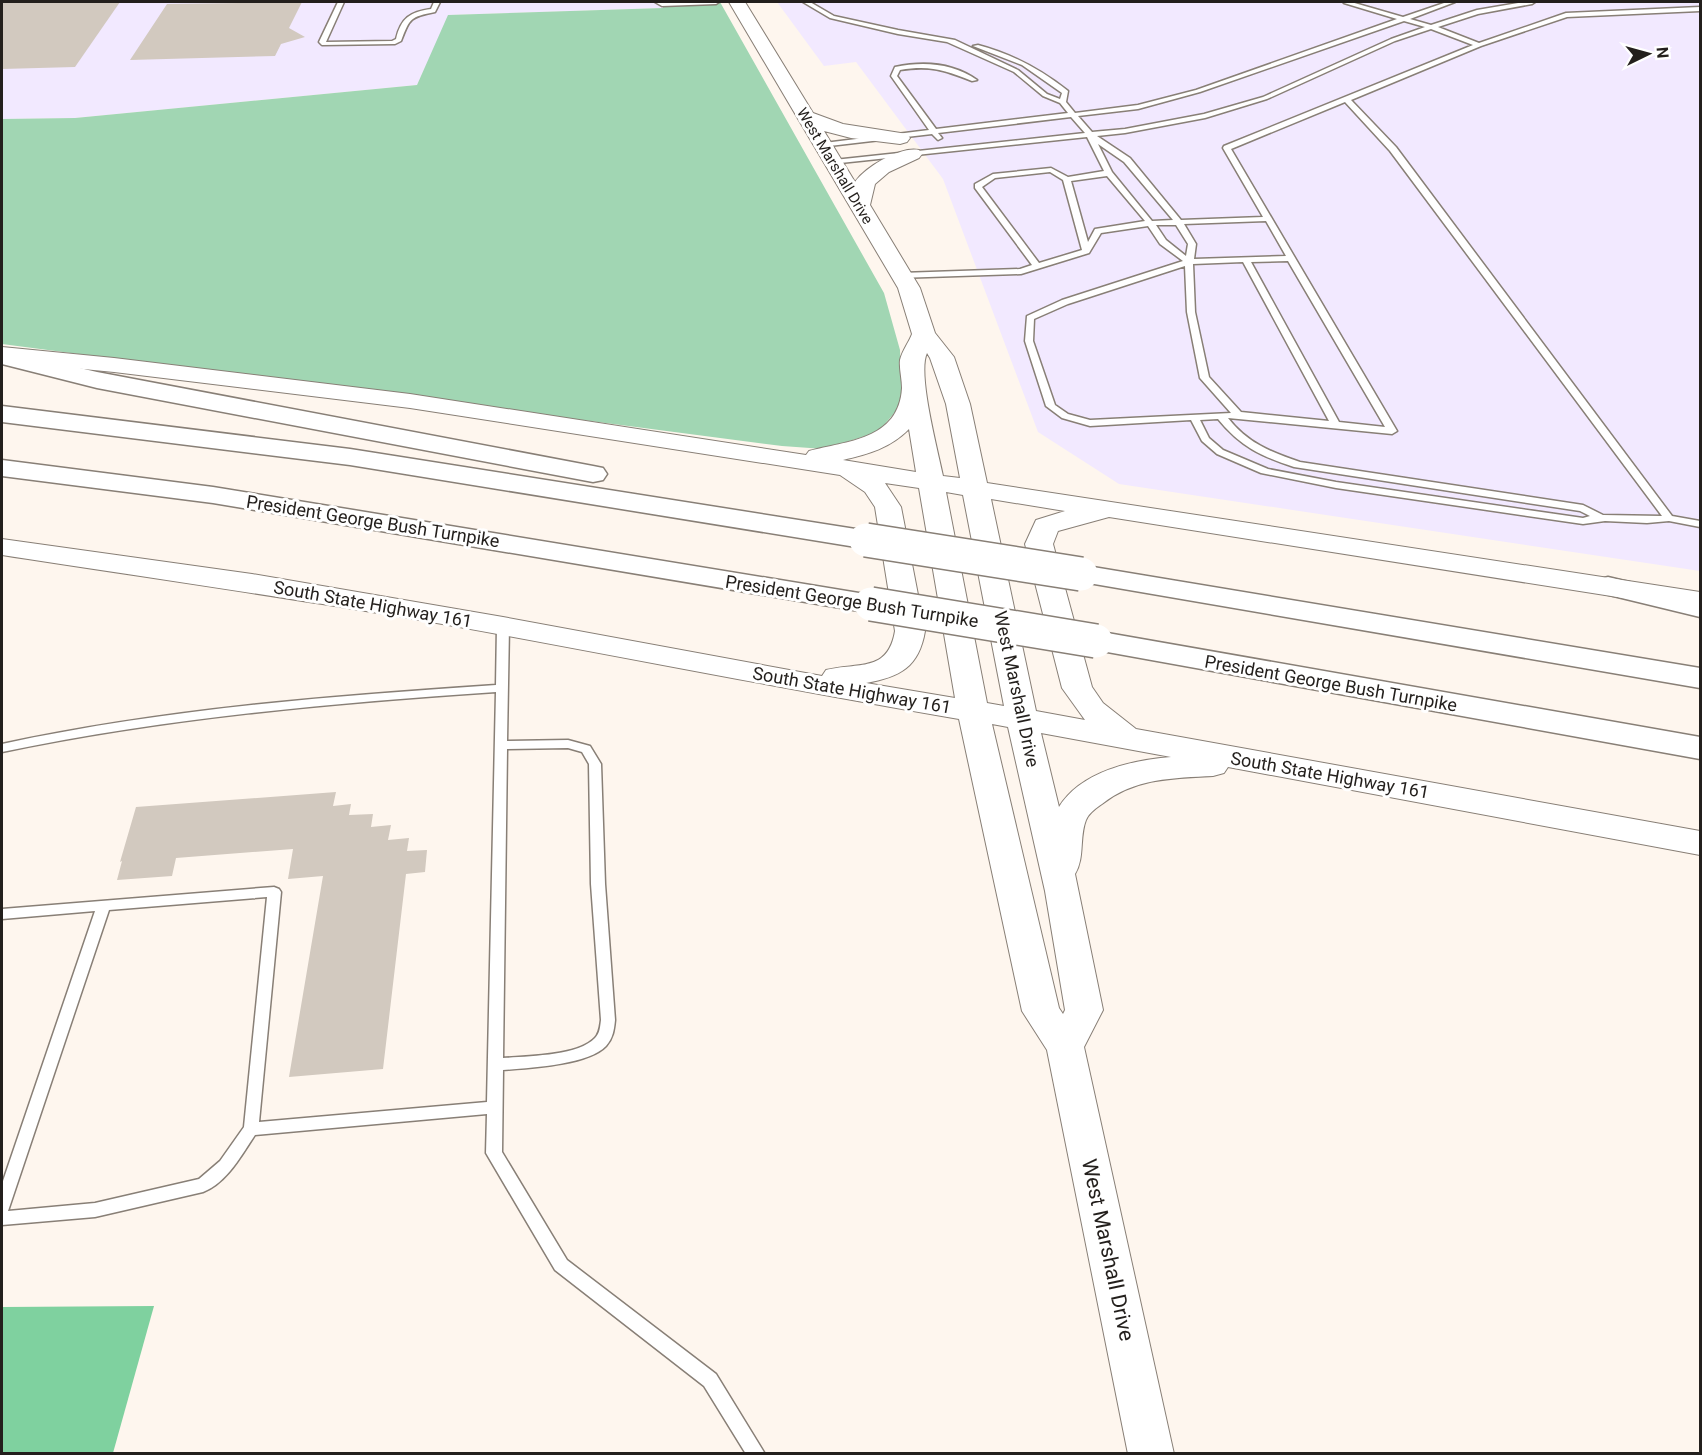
<svg xmlns="http://www.w3.org/2000/svg" width="1702" height="1455" font-family="Roboto,sans-serif">
<style>
.industrial{fill:#f2e9ff}
.green{fill:#a1d6b3}
.forest{fill:#7fd19f}
.building{fill:#d2c9bf}
.lines{fill:none;stroke-linecap:round;stroke-linejoin:round}
.lane-casing{stroke:#887f76;stroke-width:3}
.secondary-casing{stroke:#887f76;stroke-width:2}
.highway-casing{stroke:#887f76;stroke-width:3}
.lane{fill:#fff;fill-rule:evenodd}
.secondary{fill:#fff;fill-rule:evenodd}
.highway{fill:#fff;fill-rule:evenodd}
.highway-bridge-far1-casing{stroke:#887f76;stroke-width:28;stroke-linecap:butt}
.highway-bridge-casing{stroke:#887f76;stroke-width:36;stroke-linecap:butt}
.highway-bridge-far1{stroke:#fff;stroke-width:26}
.highway-bridge{stroke:#fff;stroke-width:33}
.labels{text-anchor:middle;dominant-baseline:central;stroke-width:6;stroke-linejoin:round;paint-order:stroke}
.far-street-label{font-size:15px;fill:#231f1c;stroke:#fff}
.street-label{font-size:18px;fill:#231f1c;stroke:#fff}
.near-street-label{font-size:21px;fill:#231f1c;stroke:#fff}
</style>
<rect width="100%" height="100%" fill="#fef6ee"/>
<g class="industrial">
<polygon points="2,2 663,2 664,8 449,15 417,85 75,118 2,119"/>
<polygon points="777,2 1700,2 1700,571 1119,484 1038,432 943,179 856,62 824,66"/>
</g>
<polygon class="green" points="663,2 720,2 884,293 900,350 902,404 878,432 824,449 782,446 2,344 2,119 75,118 417,85 448,15 663,8"/>
<polygon class="forest" points="154,1306 113,1453 2,1453 2,1307"/>
<g class="building">
<polygon points="2,2 120,2 75,67 2,69"/>
<polygon points="302,2 289,28 305,37 281,44 275,56 130,60 167,4"/>
<polygon points="336,792 333,806 351,804 349,815 373,814 371,827 391,825 388,840 409,838 407,851 427,850 425,872 406,874 383,1069 289,1077 323,876 288,879 293,849 176,858 172,876 117,880 122,861 120,862 136,807"/>
</g>
<g class="lines">
<defs>
<g id="lane">
<path d="M338,2H344L326,42L392,41L396,39C401,18 410,12 431,9L434,2H440L435,12C410,17 410,18 401,41L395,44L322,45L319,42Z"/>
<polygon points="655,2 719,2 716,4 662,6"/>
<path d="M803,2H810L834,16L898,30L955,40L1018,70L1047,94L1060,99L1062,93L1022,65L973,46L978,45C1012,54 1040,69 1068,91L1066,102L1075,113L1138,105L1196,90L1397,19L1344,3L1343,2H1351L1403,17L1447,2H1455L1410,19L1431,25L1477,10L1524,2H1535L1532,4L1478,14L1438,27L1479,43L1566,13L1700,7V11L1567,17L1481,46L1351,100L1396,147L1672,516L1700,521V527L1669,521L1647,523L1605,521L1583,524L1336,488L1261,473L1217,454L1202,441L1191,420L1090,426L1062,418L1046,406L1025,341L1027,316L1062,300L1183,261L1160,244L1148,226L1101,233L1089,253L1021,274L898,278L897,276L901,273L1020,269L1032,265L975,188V184L993,174L1051,168L1068,177L1104,171L1087,137L831,164V160H834L1085,133L1071,117L938,133L942,138L938,140L932,134L821,147L820,145L824,143L929,130L891,76L895,67C923,61 953,63 977,80L972,81C944,70 930,65 900,70L897,76L936,129L1068,113L1060,103L1043,96L1014,72L947,42L898,34L830,18ZM1404,21L1425,27L1391,39L1263,97L1204,114L1125,129L1092,132L1078,116L1138,109L1200,92ZM1431,29L1473,45L1224,146L1223,148L1263,217L1181,220L1130,158L1097,136L1125,133L1205,118L1267,99L1395,41ZM1345,102L1390,151L1662,516L1603,515L1583,505L1300,462C1271,452 1247,443 1228,418L1392,434L1397,431L1231,149ZM1098,144L1124,162L1173,220L1152,221L1112,172ZM1050,172L1063,180L1082,250L1039,263L982,187L995,178ZM1107,176L1145,221L1095,229L1088,242L1071,181ZM1266,221L1286,256L1194,259L1196,244L1184,224ZM1156,225H1176L1188,244L1186,256L1166,240ZM1288,261L1385,427L1339,422L1251,262ZM1243,262L1329,421L1241,412L1209,377L1195,312L1193,264ZM1185,266L1187,312L1200,378L1231,413L1090,420L1068,414L1055,405L1033,341L1034,319L1068,304ZM1218,419C1241,447 1261,456 1294,467L1580,511L1590,516L1583,518L1336,482L1268,469L1223,450L1209,438L1200,420Z"/>
<path d="M503,623L509,626L507,741L568,740L590,746L601,764L605,884L615,1020C614,1030 613,1038 606,1046C588,1065 529,1068 503,1070L502,1152L567,1260L716,1374L765,1454H746L704,1386L555,1270L486,1153L487,1114L255,1135C242,1154 227,1183 203,1192L95,1217L2,1225V1184L95,911L2,919V909L274,887L279,889L281,892L259,1122L487,1102L496,692C330,703 165,718 2,752V744C165,709 330,696 496,685L497,626ZM568,748L582,752L589,764L591,884L601,1020C600,1027 600,1033 595,1038C578,1056 528,1056 503,1058L507,749ZM267,897L244,1127L220,1161L199,1179L95,1203L8,1211L109,910Z"/>
</g>
<path id="secondary" d="M729,2H745L813,113L843,124L907,134L910,138L907,142L900,144L851,138L824,131L855,182C865,167 901,146 919,150L922,154L919,158L889,172L875,184L870,205L920,288L935,333L954,357L970,404L987,483L1700,592V610L1109,517L1058,531L1053,544L1092,687L1103,703L1136,729L1700,831V855L1228,767L1224,773L1213,776C1174,778 1134,778 1102,804C1096,808 1089,813 1086,820C1079,838 1085,858 1075,874L1103,1010L1084,1047L1174,1454H1128L1047,1050L1022,1011L959,719C807,693 655,663 503,635C336,604 169,581 2,555V539L252,574L503,617L822,676L826,670C858,662 888,673 895,631L875,507L865,492L840,475L410,408L114,372L2,361V347L114,358L410,394L806,455L809,451C846,441 899,440 902,388C902,379 899,368 900,360C902,351 909,342 912,334L898,288ZM927,353L930,358L946,404L960,478L943,476C938,451 917,373 927,353ZM909,429L916,472L843,460C869,454 890,448 909,429ZM885,483L919,488L955,698L866,683C900,677 919,667 925,631L901,507ZM946,492L963,495L1004,706L987,703ZM991,499L1065,511L1036,520L1025,544L1062,688L1085,720L1036,711ZM992,724L1008,727L1045,891L1065,1010L1063,1014L1059,1008ZM1041,733L1171,757C1133,760 1081,771 1059,807Z"/>
<g id="highway">
<polygon points="2,350 97,372 593,466 603,468 607,474 603,480 593,482 97,388 2,364"/>
<polygon points="2,406 350,449 862,530 872,533 876,539 872,545 862,548 350,465 2,422"/>
<polygon points="2,460 213,487 871,595 882,598 886,604 882,610 871,613 213,503 2,476"/>
<polygon points="1081,565 1700,668 1700,688 1071,580 1066,574 1071,568"/>
<polygon points="1608,577 1700,599 1700,617 1597,592 1593,586 1597,580"/>
<polygon points="1096,631 1700,737 1700,759 1085,648 1080,641 1085,634"/>
</g>
</defs>
<use href="#lane" class="lane-casing"/>
<use href="#secondary" class="secondary-casing"/>
<use href="#highway" class="highway-casing"/>
<use href="#lane" class="lane"/>
<use href="#secondary" class="secondary"/>
<use href="#highway" class="highway"/>
<defs>
<polyline id="highway-bridge-far1" points="862,539 875,541"/>
<g id="highway-bridge">
<polyline points="866,540 1081,574"/>
<polyline points="871,604 1096,641"/>
</g>
</defs>
<use href="#highway-bridge-far1" class="highway-bridge-far1-casing"/>
<use href="#highway-bridge" class="highway-bridge-casing"/>
<use href="#highway-bridge-far1" class="highway-bridge-far1"/>
<use href="#highway-bridge" class="highway-bridge"/>
</g>
<g class="labels">
<g class="far-street-label">
<text transform="translate(835 166) rotate(59)">West Marshall Drive</text>
</g>
<g class="street-label">
<text transform="translate(373 521) rotate(9)">President George Bush Turnpike</text>
<text transform="translate(852 601) rotate(9)">President George Bush Turnpike</text>
<text transform="translate(373 604) rotate(10)">South State Highway 161</text>
<text transform="translate(1331 683) rotate(10)">President George Bush Turnpike</text>
<text transform="translate(1017 689) rotate(78)">West Marshall Drive</text>
<text transform="translate(852 690) rotate(10)">South State Highway 161</text>
<text transform="translate(1330 775) rotate(10)">South State Highway 161</text>
</g>
<g class="near-street-label">
<text transform="translate(1108 1250) rotate(78)">West Marshall Drive</text>
</g>
</g>
<rect width="1702" height="1455" fill="none" stroke="#231f1c" stroke-width="6"/>
<g transform="translate(1648 54) rotate(85)" stroke="#ffffff" stroke-width="4.5" paint-order="stroke">
<path d="M0-4.5L10 22L0 15L-10 22Z" fill="#231f1c"/>
<text y="-9" font-size="16" font-weight="bold" text-anchor="middle" fill="#231f1c">N</text>
</g>
</svg>
